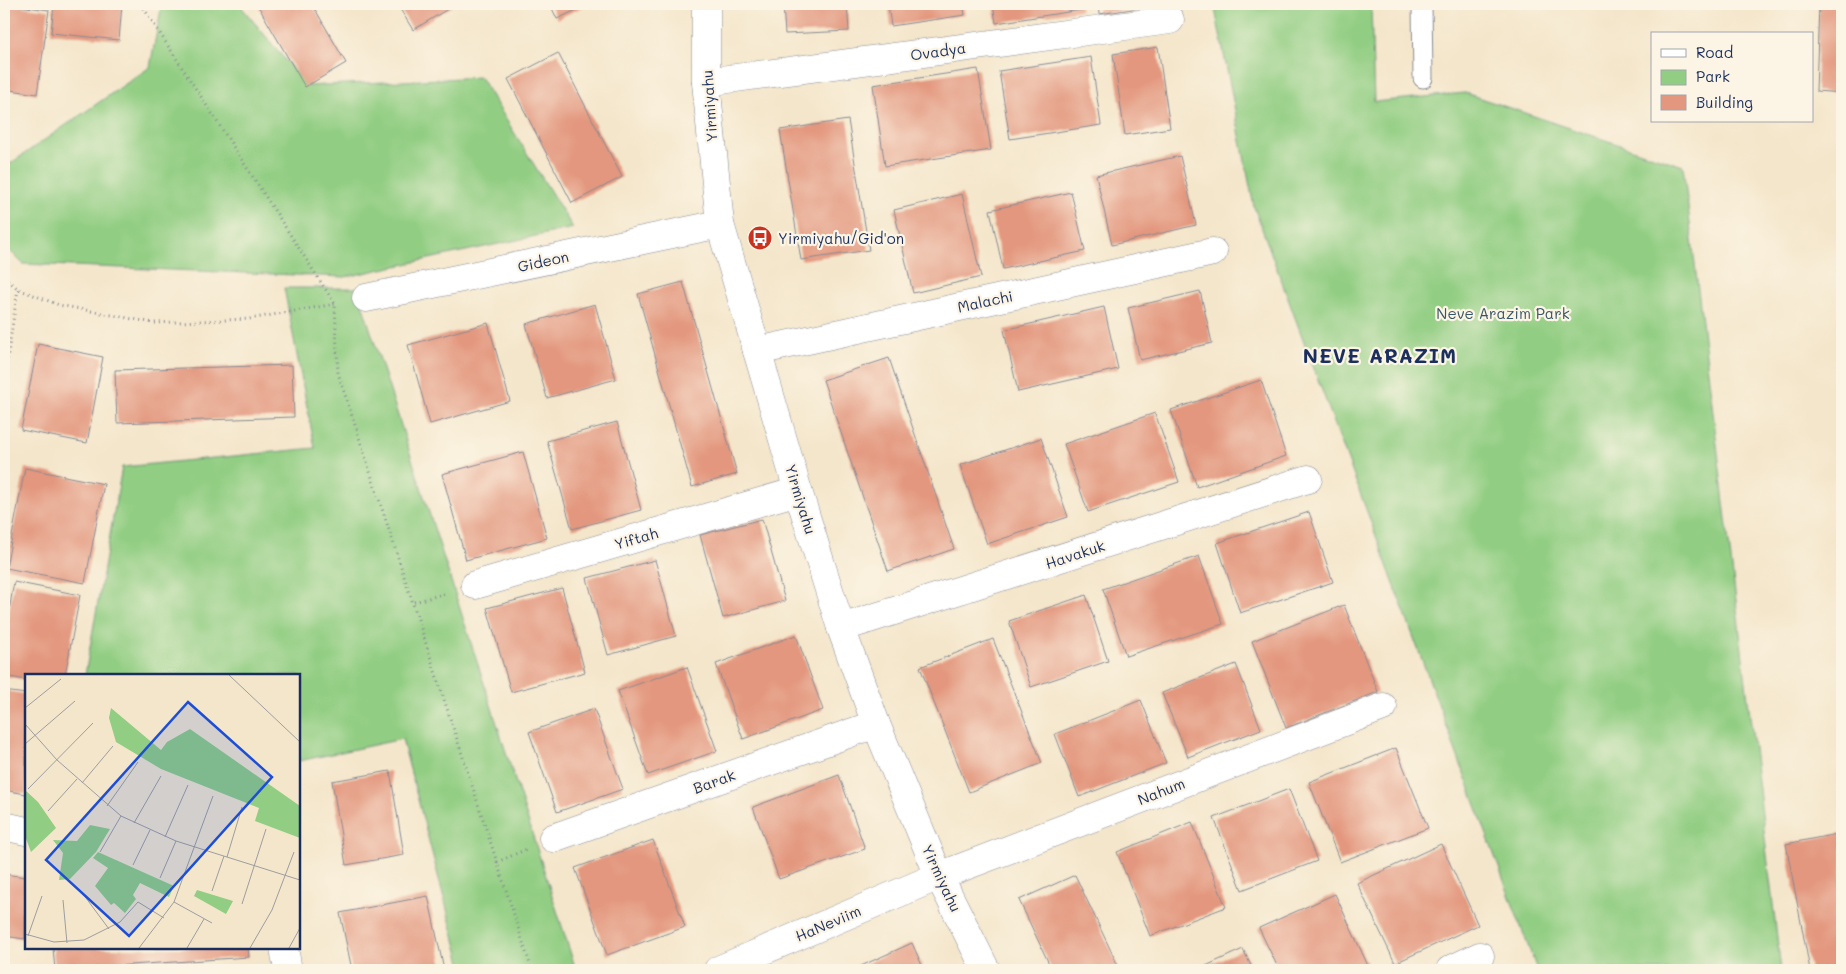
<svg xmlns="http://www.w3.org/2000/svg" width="1846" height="974" font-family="Mali,sans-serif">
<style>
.green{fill:#91cd82;stroke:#567e70}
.building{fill:#e3977e}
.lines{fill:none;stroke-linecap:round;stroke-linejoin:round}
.lane-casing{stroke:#888a94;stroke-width:21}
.street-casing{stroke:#888a94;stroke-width:29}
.path{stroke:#888a94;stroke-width:3;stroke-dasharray:1 4;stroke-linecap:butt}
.lane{stroke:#fff;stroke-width:19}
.street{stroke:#fff;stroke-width:28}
.labels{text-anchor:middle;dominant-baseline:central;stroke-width:4.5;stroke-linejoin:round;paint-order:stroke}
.street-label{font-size:15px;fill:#1b2f5e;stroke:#fcf5e5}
.poi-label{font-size:15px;fill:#1b2f5e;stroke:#fcf5e5;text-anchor:start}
.park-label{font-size:15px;fill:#385667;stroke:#fcf5e5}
.district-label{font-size:20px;font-weight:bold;letter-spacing:1px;fill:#1b2f5e;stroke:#fcf5e5}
.inset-road{fill:none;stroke:#9d9d9f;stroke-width:1}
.view{fill:#1d4ed8;fill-opacity:0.15;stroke:#1d4ed8;stroke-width:2.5}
.inset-edge{fill:none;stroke:#1b2f5e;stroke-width:2.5}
</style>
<rect width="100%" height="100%" fill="#fcf5e5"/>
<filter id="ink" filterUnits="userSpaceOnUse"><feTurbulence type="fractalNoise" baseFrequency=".02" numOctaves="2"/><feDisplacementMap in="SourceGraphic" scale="10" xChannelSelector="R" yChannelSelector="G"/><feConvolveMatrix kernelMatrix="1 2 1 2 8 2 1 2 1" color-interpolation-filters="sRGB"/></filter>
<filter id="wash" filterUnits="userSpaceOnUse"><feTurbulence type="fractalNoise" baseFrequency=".0096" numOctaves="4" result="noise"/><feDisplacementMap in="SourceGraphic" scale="20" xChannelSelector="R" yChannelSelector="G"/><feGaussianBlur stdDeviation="1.12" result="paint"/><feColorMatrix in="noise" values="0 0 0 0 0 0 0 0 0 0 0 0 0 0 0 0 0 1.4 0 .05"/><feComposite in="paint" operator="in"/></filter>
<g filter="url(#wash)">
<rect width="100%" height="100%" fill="#f4e6cb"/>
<g class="green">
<polygon points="162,4 239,4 307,86 480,77 573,228 345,277 23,264 4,245 4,168 150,67"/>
<polygon points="1214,4 1371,4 1374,102 1465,93 1683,166 1781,970 1537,970 1254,207"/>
<polygon points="284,288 357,288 576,970 463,970 402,739 299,761 299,675 85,675 122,467 315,448"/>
</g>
<g id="blocks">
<g class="building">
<polygon points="4,4 49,10 37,94 4,89"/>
<polygon points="54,4 122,4 119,40 51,33"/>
<polygon points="257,4 312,4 346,63 305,87"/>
<polygon points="397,4 456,4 413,30"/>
<polygon points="550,4 589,4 557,19"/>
<polygon points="783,4 847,4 849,31 785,34"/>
<polygon points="888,4 963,4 965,15 891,26"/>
<polygon points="993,4 1079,4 1081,10 996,23"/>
<polygon points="1098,4 1145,4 1145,7 1099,14"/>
<polygon points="1819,4 1842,4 1842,93 1816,91"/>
<polygon points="1158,47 1170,128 1125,135 1113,54"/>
<polygon points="558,53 622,177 572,203 508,79"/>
<polygon points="1091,57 1101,125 1010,139 999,71"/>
<polygon points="978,69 991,150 885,166 873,85"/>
<polygon points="848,120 869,250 801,260 780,130"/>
<polygon points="1180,156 1196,225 1112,245 1096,175"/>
<polygon points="1071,192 1085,251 1003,269 990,210"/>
<polygon points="962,194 981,277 913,293 894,210"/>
<polygon points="683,282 737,474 692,487 638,294"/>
<polygon points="1200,291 1212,343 1140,360 1128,308"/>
<polygon points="595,304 616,379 547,398 526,324"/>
<polygon points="1104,307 1118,369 1018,392 1004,330"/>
<polygon points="488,323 510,401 430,424 408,345"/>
<polygon points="38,344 103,357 87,443 21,430"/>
<polygon points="889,358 954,549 888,571 823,380"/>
<polygon points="292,365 294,417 117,423 115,370"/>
<polygon points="1261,380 1286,456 1197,487 1171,410"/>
<polygon points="1155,413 1179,482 1088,512 1064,444"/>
<polygon points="617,422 641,510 572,529 547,441"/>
<polygon points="1041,438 1068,517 987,544 960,465"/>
<polygon points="523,452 547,538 466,560 442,474"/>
<polygon points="25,468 104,484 85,583 6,568"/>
<polygon points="1309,512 1333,582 1240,613 1217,543"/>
<polygon points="762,519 785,601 723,618 700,535"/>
<polygon points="1199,556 1223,624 1126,656 1103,589"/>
<polygon points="655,560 676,636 608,655 587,578"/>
<polygon points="14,582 80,595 65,675 26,675 26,680 4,676 4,640"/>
<polygon points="562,588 585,672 511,692 487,608"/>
<polygon points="1086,595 1108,661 1031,687 1009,621"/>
<polygon points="1344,605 1378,692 1286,728 1252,641"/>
<polygon points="796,635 823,710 743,739 716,664"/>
<polygon points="993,639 1042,763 969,792 920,667"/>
<polygon points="1236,664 1261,729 1188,757 1162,693"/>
<polygon points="687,667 717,751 648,775 618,691"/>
<polygon points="4,691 26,694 26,794 4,790"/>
<polygon points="1141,700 1166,763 1079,797 1055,734"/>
<polygon points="594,709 623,789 557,812 529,732"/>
<polygon points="1396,748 1428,828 1340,862 1309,782"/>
<polygon points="390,771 404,855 346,865 332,781"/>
<polygon points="839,775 865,849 779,879 753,807"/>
<polygon points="1289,789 1317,861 1242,890 1214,818"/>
<polygon points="1192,822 1226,907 1150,936 1117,852"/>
<polygon points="1842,833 1842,970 1810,970 1786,844"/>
<polygon points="653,840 685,927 607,955 575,868"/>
<polygon points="1441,844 1478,925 1395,963 1357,883"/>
<polygon points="4,874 26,877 25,939 4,936"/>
<polygon points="1075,875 1120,970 1052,970 1019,900"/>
<polygon points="1335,894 1370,970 1279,970 1259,928"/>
<polygon points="428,896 444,970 352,970 340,913"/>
<polygon points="912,943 924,970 852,970"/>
<polygon points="53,948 248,948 249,957 55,970"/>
<polygon points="1243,949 1253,970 1197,970"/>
</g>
</g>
</g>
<g filter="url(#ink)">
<use href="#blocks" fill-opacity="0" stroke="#888a94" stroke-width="1"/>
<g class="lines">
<defs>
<polyline id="lane" points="1422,4 1423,78"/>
<g id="street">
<polyline points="706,4 706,82 720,224 798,491 841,628 876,724 939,876 986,970"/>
<polyline points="706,82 1170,20"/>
<polyline points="366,298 720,224"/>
<polyline points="757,351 1213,252"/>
<polyline points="475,585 798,491"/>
<polyline points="841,628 1308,479"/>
<polyline points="4,826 26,831"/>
<polyline points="553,838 876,724"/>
<polyline points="284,948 288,970"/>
<polyline points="718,970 939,876 1383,707"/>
<polyline points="1450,970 1480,956"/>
</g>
</defs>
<use href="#lane" class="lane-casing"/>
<use href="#street" class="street-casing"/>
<g class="path">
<polyline points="141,4 335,304 338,373 532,970"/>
<polyline points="4,277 18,289 59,305 154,323 249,319 335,304"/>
<polyline points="4,379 18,289"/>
<polyline points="414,602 447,593"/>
<polyline points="497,862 527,849"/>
</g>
<use href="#lane" class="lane"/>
<use href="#street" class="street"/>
</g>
</g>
<defs>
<symbol id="bus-disc" viewBox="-11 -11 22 22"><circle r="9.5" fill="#c8321e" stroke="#fcf5e5"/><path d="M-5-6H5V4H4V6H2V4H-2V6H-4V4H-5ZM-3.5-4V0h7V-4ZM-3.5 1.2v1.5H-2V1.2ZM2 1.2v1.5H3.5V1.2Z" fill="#fff"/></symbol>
</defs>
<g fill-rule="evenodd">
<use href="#bus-disc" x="746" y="224" width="28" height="28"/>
</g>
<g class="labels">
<g class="street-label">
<text transform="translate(938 51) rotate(-8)">Ovadya</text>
<text transform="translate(709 106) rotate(-94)">Yirmiyahu</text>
<text transform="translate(543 261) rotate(-12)">Gideon</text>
<text transform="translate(985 301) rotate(-12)">Malachi</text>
<text transform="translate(801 499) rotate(73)">Yirmiyahu</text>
<text transform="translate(636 538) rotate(-16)">Yiftah</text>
<text transform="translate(1075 554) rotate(-18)">Havakuk</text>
<text transform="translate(714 781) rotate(-20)">Barak</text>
<text transform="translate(1161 791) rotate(-21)">Nahum</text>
<text transform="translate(942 878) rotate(65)">Yirmiyahu</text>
<text transform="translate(828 923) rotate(-23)">HaNeviim</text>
</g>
<g class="poi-label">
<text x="778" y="238">Yirmiyahu/Gid'on</text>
</g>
<g class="park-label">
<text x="1503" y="313">Neve Arazim Park</text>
</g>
<g class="district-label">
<text x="1380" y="355">NEVE ARAZIM</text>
</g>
</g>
<g transform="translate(25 674)">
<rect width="275" height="275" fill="#f4e6cb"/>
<path d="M86,34L136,76L142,68L165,55L275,132V164L230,147L234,134L136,95L91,68L84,44ZM0,116L13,128L31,154L6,178L0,162ZM65,151L85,155L71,178L45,205L34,206L38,179L28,166L52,167ZM73,178L149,212L144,223L115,209L108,221L111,225L100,239L89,229L86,231L70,212L83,194L68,184ZM172,216L208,227L201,240L169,222Z" fill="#91cd82"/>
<path class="inset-road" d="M204,1L275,68M0,34L36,5M0,50L32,86L96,142L151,167L275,206M0,70L50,27M57,109L88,72M3,115L68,49M82,132L113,88M23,137L52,105M109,149L136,102M140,163L163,111M75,178L96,142M202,183L217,133M108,191L125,156M135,204L151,167M55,216L84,255M187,217L199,182M38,226L42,269M149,228L187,249M217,230L241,155M0,260L29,268L59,266L95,248L113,228L139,244M3,262L17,222M114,274L149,228L188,122M162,274L179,245M225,274L247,236L269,178M264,274L275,254"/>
<path class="view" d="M163,28L247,103L104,262L21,186Z"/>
<rect width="275" height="275" class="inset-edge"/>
</g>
<rect width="1846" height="974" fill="none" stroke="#fcf5e5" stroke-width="20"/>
<rect x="1651" y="32" width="162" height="90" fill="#fcf5e5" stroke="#a2a6af"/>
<rect x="1661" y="49" width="25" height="8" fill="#ffffff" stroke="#a2a6af"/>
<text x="1696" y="58" font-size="15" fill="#1b2f5e">Road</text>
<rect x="1661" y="70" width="25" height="15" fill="#91cd82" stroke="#a2a6af"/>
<text x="1696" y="82" font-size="15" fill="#1b2f5e">Park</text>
<rect x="1661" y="95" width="25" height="15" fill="#e3977e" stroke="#a2a6af"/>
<text x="1696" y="108" font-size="15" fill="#1b2f5e">Building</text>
</svg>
